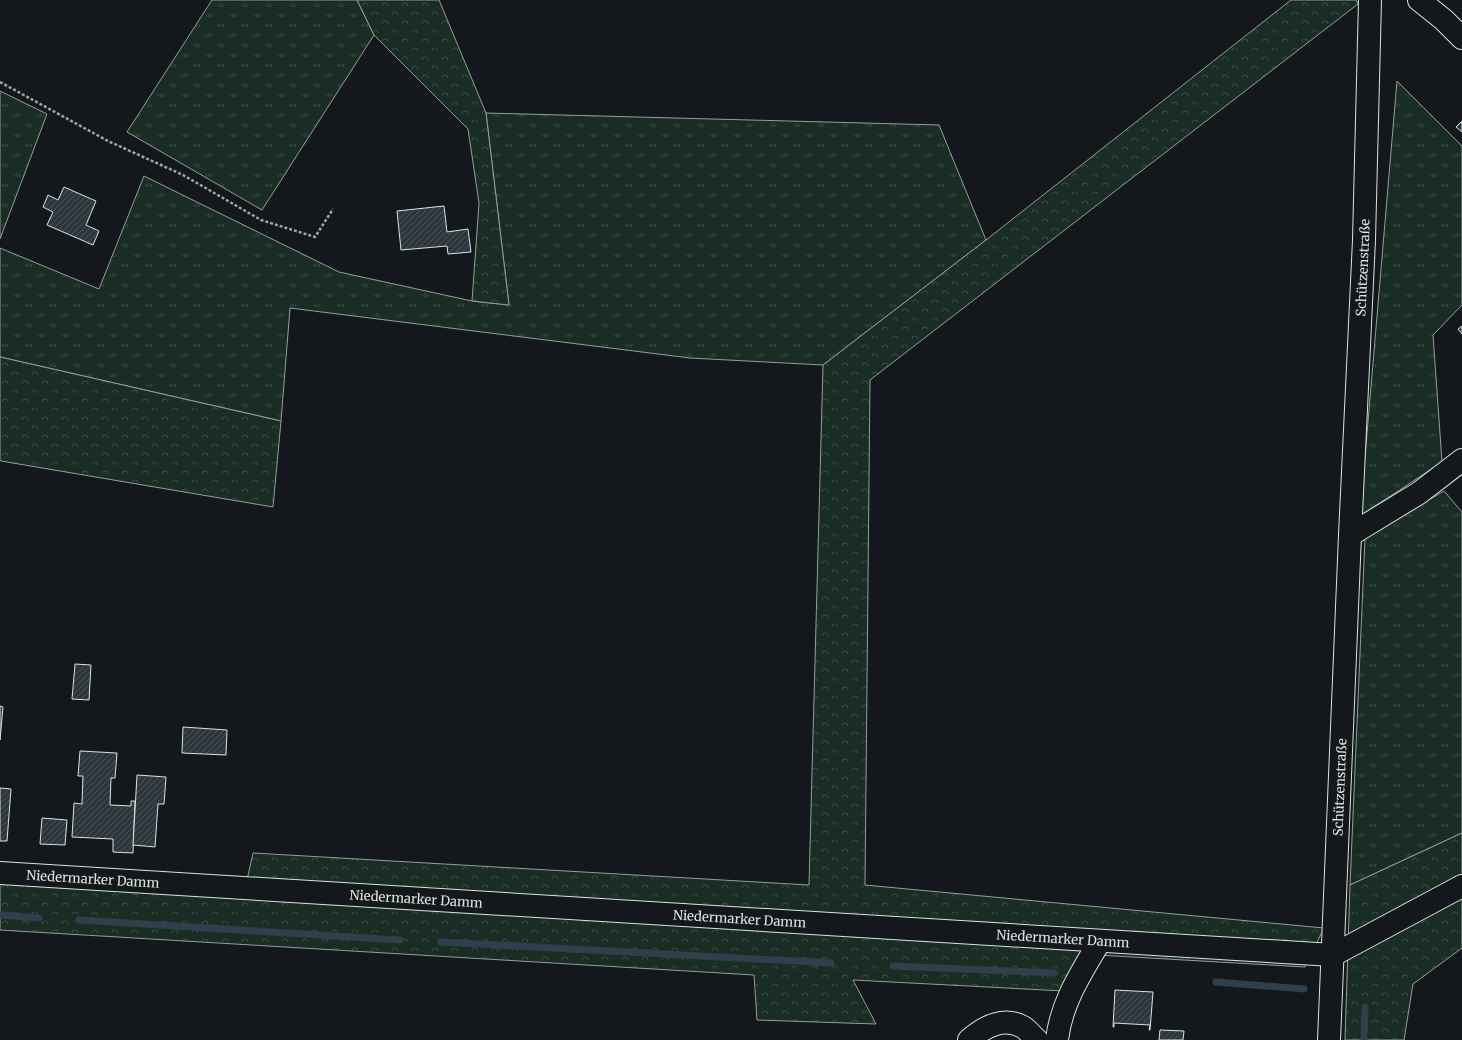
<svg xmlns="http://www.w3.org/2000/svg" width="1462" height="1040" font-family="Merriweather,serif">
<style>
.grass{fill:url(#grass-tufts);stroke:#939e99}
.forest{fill:url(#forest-crowns);stroke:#939e99}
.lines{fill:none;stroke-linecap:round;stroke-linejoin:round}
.stream{stroke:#2f3f4d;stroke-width:7}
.building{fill:url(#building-hatch);stroke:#d8e6dc}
.minor-casing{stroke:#d8e6dc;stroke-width:24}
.path{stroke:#9da8a2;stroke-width:2.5;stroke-dasharray:3 2;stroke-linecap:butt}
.minor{stroke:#14181c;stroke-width:22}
.labels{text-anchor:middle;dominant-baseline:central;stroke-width:3;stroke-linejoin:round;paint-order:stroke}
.street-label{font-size:13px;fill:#d8e6dc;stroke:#14181c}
</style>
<defs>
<pattern id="grass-tufts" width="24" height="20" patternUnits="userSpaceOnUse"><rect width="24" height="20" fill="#1a2d24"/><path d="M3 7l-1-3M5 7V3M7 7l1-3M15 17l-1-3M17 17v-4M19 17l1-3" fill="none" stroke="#3b4b43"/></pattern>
<pattern id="forest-crowns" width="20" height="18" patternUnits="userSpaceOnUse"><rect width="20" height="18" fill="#1a2d24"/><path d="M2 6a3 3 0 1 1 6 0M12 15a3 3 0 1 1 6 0" fill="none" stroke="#3b4b43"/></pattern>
<pattern id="building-hatch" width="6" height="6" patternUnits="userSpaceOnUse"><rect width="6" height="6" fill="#2c363c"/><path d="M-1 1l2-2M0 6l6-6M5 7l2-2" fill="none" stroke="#4a5358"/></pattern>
</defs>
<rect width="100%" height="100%" fill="#14181c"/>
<g class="grass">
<polygon points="212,0 357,0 374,35 262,210 127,132"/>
<polygon points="1397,81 1462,146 1462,305 1433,335 1442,462 1360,516"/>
<polygon points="0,91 47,114 0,239"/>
<polygon points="486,113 939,125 986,240 823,365 690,358 290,308 281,421 0,357 0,248 99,289 144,176 339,272 472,301 509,305"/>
<polygon points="1444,491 1462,512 1462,833 1350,885 1365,538"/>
</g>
<g class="forest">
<polygon points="357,0 439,0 486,113 509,305 472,301 479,203 468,129 374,35"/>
<polygon points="1291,0 1356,0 1358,4 870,380 865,885 1324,928 1305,967 1080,954 1064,991 853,980 876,1024 757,1020 754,975 0,930 0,865 247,880 253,853 809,885 823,365 986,240"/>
<polygon points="0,357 281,421 273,507 1,461 0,460"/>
<polygon points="1462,833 1462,948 1413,984 1404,1040 1345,1040 1350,885"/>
</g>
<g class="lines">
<g class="stream">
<polyline points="0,915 39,918"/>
<polyline points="79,920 400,940"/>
<polyline points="441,942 831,963"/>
<polyline points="893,966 1054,973"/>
<polyline points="1216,982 1304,989"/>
<polyline points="1364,1040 1365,1007"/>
</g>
</g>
<g class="building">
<polygon points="1462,121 1462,132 1456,127"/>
<polygon points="64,187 96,201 86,225 99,231 93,245 47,225 53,212 43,207 48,195 58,200"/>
<polygon points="444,206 447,232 468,229 471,252 448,254 447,246 401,250 397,211"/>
<polygon points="1462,326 1462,334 1458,329"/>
<polygon points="75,664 91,665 89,700 72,699"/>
<polygon points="0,706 3,707 0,740"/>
<polygon points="183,727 227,730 226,755 182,753"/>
<polygon points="80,751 117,753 115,778 111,778 110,805 131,806 131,801 135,801 133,853 113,852 113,839 72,837 74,803 82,804 83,776 78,776"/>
<polygon points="137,775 166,777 164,804 158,804 155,847 133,845"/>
<polygon points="0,788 11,789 7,841 0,841"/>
<polygon points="42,818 67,820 65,845 40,844"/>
<polygon points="1115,990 1153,992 1150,1030 1149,1030 1150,1025 1114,1023 1114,1027 1113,1027"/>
<polygon points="1160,1030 1184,1031 1183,1040 1159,1040"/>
</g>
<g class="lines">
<defs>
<g id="minor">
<polyline points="1419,0 1444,20 1462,38"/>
<polyline points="1350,535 1419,493 1462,460"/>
<path id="s1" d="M0,873L1333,955L1462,886"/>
<path d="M969,1040C984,1027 1003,1016 1023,1027C1028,1030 1032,1036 1037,1040"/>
<path d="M1057,1040C1061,1003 1081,973 1100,941"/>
<path id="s2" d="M1329,1040L1350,535L1364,240L1370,0"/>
</g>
</defs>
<use href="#minor" class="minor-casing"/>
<polyline class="path" points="0,82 108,141 183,175 261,220 315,237 333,209"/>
<use href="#minor" class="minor"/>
</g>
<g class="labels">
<g class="street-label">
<text stroke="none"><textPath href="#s2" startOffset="773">Schützenstraße</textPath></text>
<text stroke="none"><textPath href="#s2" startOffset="253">Schützenstraße</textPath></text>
<text stroke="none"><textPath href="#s1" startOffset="93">Niedermarker Damm</textPath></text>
<text stroke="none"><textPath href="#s1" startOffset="417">Niedermarker Damm</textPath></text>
<text stroke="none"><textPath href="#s1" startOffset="741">Niedermarker Damm</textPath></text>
<text stroke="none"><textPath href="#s1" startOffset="1065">Niedermarker Damm</textPath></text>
</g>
</g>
</svg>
